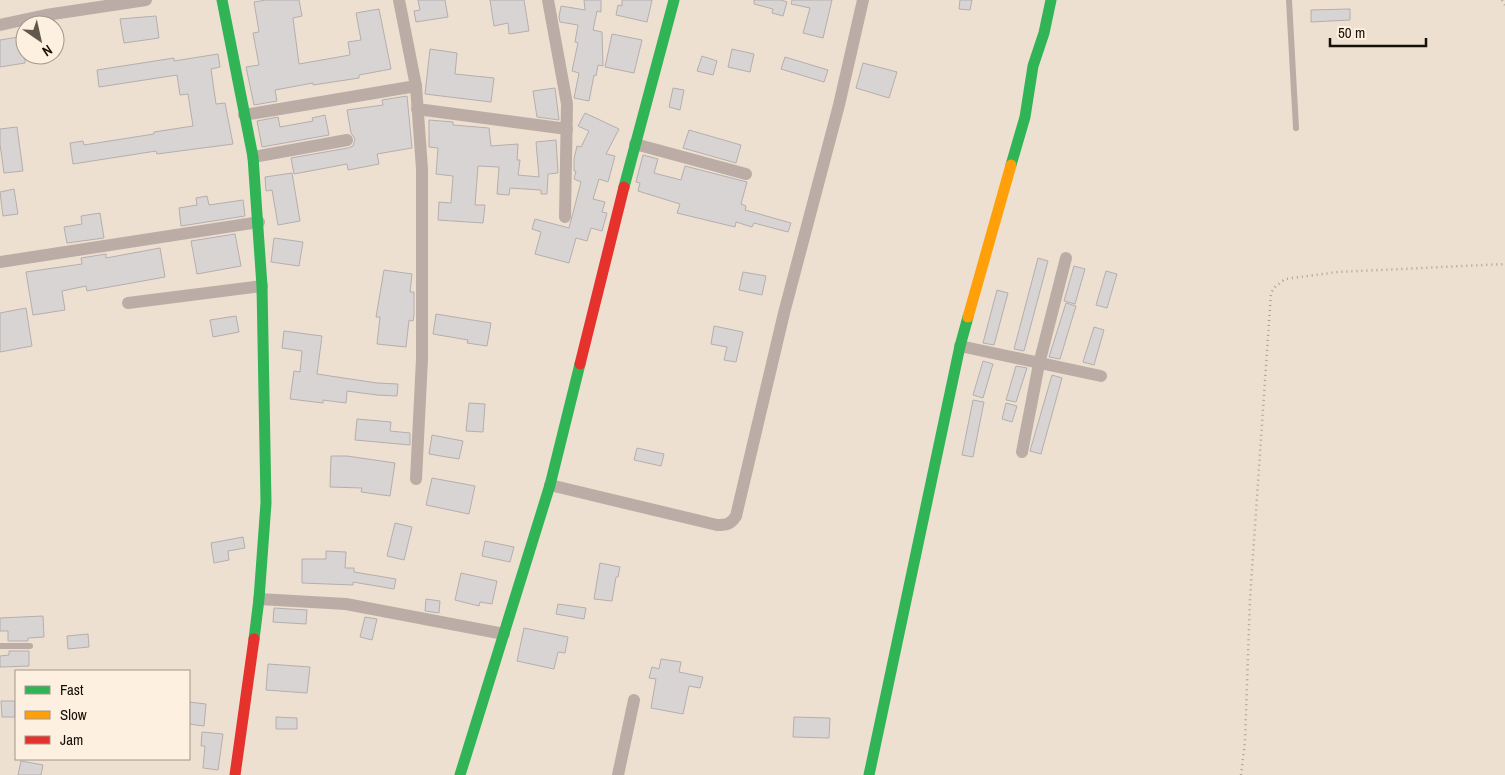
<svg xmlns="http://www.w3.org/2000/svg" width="1505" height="775" font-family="'Archivo Narrow',sans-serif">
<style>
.building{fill:#d9d4d4;stroke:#b4aeae}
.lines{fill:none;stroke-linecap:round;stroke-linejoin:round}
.path{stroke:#aa9f98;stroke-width:2.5;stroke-dasharray:1 4;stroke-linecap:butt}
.lane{stroke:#bbada6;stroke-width:6}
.street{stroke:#bbada6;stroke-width:12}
.fast{stroke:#30b455;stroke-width:11}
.slow{stroke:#ff9f0a;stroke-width:11}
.jam{stroke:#e5322d;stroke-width:11}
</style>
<rect width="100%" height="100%" fill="#ede0d1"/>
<g class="building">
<polygon points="266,0 299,0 302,16 293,18 299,64 350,55 348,42 361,40 356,13 379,9 391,69 359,75 359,78 313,85 313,83 275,90 277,101 254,105 246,67 259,65 253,33 259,32 254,2"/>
<polygon points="418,0 445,0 448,17 416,22 414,11 420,10"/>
<polygon points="490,0 524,0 529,31 509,34 508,23 494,26"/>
<polygon points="584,0 601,0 601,12 597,11 593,30 602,32 603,66 598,65 596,76 594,75 589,101 574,98 579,73 572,71 578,43 575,42 578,25 560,22 559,17 561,6 585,10"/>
<polygon points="622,0 652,0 647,22 616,15 618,5 622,6"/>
<polygon points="754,0 781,0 787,2 783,16 772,13 773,9 754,4"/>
<polygon points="792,0 832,0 823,38 803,33 810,8 791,4"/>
<polygon points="960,0 972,0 970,10 959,9"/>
<polygon points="1350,9 1350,20 1311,22 1311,10"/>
<polygon points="156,16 159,38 124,43 120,19"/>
<polygon points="612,34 642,40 634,73 605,67"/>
<polygon points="25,36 25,63 0,67 0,40"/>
<polygon points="430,49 457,53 455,74 494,78 491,102 425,94"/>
<polygon points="732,49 754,54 750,72 728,67"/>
<polygon points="218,54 220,67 211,69 216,104 225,103 233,144 157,154 156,151 73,164 70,143 83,141 84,145 154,134 154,132 193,126 188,94 180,95 177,75 99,87 97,70 174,58 174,61"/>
<polygon points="702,56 717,61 713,75 697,71"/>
<polygon points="785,57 828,70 824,82 781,69"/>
<polygon points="863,63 897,72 889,98 856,88"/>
<polygon points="555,88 559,120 537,117 533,91"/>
<polygon points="673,88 684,90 680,110 669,107"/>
<polygon points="407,96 412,148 377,154 379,164 348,170 347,164 294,174 291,158 348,148 353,146 355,139 351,133 347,110 383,105 382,100"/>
<polygon points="585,113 619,129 606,154 615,156 608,182 599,179 593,199 605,202 602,212 607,213 602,231 591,228 587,241 576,238 569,263 535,254 541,232 532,229 535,219 569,228 581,182 574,179 576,171 574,171 574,159 577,146 581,147 589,131 578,126"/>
<polygon points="325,115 329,135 262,147 257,121 278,117 280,127 313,121 312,118"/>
<polygon points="429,120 453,122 453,125 489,128 491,146 518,144 517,160 520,160 518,175 539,177 536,142 556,140 558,173 548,174 547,194 541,194 541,190 510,188 509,195 497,194 499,167 478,166 475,205 485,205 483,223 438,220 439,202 451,203 453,176 436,174 438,148 429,147"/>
<polygon points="17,127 23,171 4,173 0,144 0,129"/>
<polygon points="689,130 741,145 736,163 683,148"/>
<polygon points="643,155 658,159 654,173 681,180 685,166 747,182 741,204 746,206 745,210 791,223 788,232 754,223 752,227 736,222 735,227 677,213 680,204 638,191 640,183 636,182"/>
<polygon points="292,173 300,221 278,225 272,190 266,191 265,177"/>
<polygon points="14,189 18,214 3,216 0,192"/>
<polygon points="207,196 209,205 243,200 245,216 181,226 179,208 197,205 196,198"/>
<polygon points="100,213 104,238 67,243 64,227 82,224 81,216"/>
<polygon points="235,234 241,266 197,274 191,241"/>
<polygon points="274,238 303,242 299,266 271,262"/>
<polygon points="160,248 165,277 87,291 86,286 62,291 65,310 33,315 26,272 82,264 81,258 106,254 106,258"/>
<polygon points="1038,258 1048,261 1024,351 1014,349"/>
<polygon points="1074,266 1085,269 1075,304 1064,301"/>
<polygon points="384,270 412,274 410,292 414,292 414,315 413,321 409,320 406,347 377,344 380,317 376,317"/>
<polygon points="1106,271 1117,274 1107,308 1096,305"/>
<polygon points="743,272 766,276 762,295 739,290"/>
<polygon points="997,290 1008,293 994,345 983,343"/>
<polygon points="1066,303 1076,306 1060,359 1049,357"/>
<polygon points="26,308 32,346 0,352 0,313"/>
<polygon points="436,314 491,323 487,346 467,343 468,340 433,334"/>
<polygon points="236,316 239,332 213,337 210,320"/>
<polygon points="714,326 743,332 736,362 724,360 727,347 711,344"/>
<polygon points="1094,327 1104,330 1094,365 1083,362"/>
<polygon points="284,331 322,336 317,374 377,383 398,384 397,396 377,395 347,391 346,403 323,400 323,403 290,399 294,371 300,372 302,351 282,348"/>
<polygon points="983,361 993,364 983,398 973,395"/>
<polygon points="1016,366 1027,368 1016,402 1006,400"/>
<polygon points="1052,375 1062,378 1041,454 1030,451"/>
<polygon points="973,400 984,402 973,457 962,455"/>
<polygon points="469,403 485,404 483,432 466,431"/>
<polygon points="1006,403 1017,406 1012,422 1002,419"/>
<polygon points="357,419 391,422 390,431 410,433 410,445 355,440"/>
<polygon points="432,435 463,441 459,459 429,454"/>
<polygon points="637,448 664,454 661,466 634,460"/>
<polygon points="331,456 347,456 395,463 390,496 361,492 362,488 330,487"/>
<polygon points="432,478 475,486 469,514 426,505"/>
<polygon points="395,523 412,527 404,560 387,556"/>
<polygon points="243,537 245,548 228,551 229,560 214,563 211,543"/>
<polygon points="485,541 514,547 510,562 482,556"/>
<polygon points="326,551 346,552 345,568 354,568 354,572 396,579 394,589 353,582 353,585 302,583 302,559 326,559"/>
<polygon points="600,563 620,567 618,577 616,577 612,601 594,599"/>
<polygon points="461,573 497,581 492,604 480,602 479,606 455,600"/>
<polygon points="426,599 440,601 439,613 425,611"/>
<polygon points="558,604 586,608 584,619 556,614"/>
<polygon points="274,608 307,610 306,624 273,622"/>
<polygon points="43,616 44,637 28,638 28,641 8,641 8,631 0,631 0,618"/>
<polygon points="365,617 377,619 372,640 360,637"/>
<polygon points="524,628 568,637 565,653 558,652 554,669 517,661"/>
<polygon points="88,634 89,647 68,649 67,636"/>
<polygon points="9,651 29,651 29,666 0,667 0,656 9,655"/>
<polygon points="661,659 681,662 679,672 703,677 700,688 689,686 683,714 651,708 656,679 649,678 652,667 659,669"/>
<polygon points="268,664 310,667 307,693 266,690"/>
<polygon points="1,701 15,701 15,717 2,717"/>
<polygon points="189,702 206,704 204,726 189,724"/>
<polygon points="276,717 297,718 297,729 276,729"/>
<polygon points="794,717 830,718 829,738 793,737"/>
<polygon points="202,732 223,734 218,770 203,768 205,746 201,746"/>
<polygon points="21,761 43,765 41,775 18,775"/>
</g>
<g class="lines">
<g class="path">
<polyline points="1502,0 1505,5"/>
<polyline points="1241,775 1245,742 1250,599 1271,293 1275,287 1285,279 1338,272 1505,264"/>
</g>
<g class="lane">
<polyline points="1289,0 1296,128"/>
<polyline points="0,646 30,646"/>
</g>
<g class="street">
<polyline points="399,0 416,86 422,169 422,359 416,479"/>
<polyline points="548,0 567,104 565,217"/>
<polyline points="0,25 46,15 146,0"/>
<polyline points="417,109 567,129"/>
<polyline points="244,115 416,86"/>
<polyline points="635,144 746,174"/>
<polyline points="253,157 347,140"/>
<polyline points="0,262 259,222"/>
<polyline points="128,303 262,286"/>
<polyline points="960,346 1101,376"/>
<polyline points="1022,452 1039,364 1066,258"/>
<path d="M550,485L717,525C727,525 731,524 736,516L784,313L839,105L863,0"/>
<polyline points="259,599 346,604 504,634"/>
<polyline points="618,775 634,700"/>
</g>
<g class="fast">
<polyline points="222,0 253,157 262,286 266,503 259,599 254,639"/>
<polyline points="1011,165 1025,117 1033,66 1044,33 1051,0"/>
<polyline points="624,187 674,0"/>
<polyline points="460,775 550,485 580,364"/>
<polyline points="869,775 960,346 968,317"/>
</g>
<polyline class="slow" points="968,317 1011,165"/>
<g class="jam">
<polyline points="580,364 624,187"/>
<polyline points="235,775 254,639"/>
</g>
</g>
<rect x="15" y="670" width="175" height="90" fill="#fef0e0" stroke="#a29689"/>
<rect x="25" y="686" width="25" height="8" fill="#30b455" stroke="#a29689"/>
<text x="60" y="695" font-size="15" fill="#171007">Fast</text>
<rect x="25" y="711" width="25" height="8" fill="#ff9f0a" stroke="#a29689"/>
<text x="60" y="720" font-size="15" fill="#171007">Slow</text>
<rect x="25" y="736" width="25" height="8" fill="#e5322d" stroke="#a29689"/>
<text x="60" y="745" font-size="15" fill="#171007">Jam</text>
<g transform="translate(40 40) rotate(146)"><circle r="24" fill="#fef0e0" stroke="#a29689"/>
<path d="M0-4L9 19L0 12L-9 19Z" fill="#62594e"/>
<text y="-8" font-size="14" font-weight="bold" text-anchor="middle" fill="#171007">N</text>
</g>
<path d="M1330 38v8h96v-8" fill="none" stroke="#171007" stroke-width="2.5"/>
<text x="1338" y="38" font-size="15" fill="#171007" stroke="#fef0e0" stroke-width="4" paint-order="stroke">50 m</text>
</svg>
